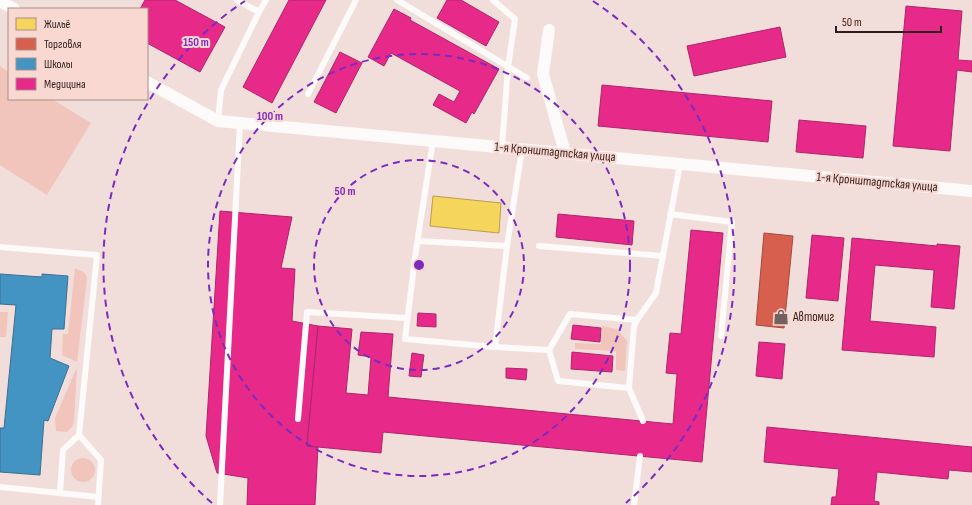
<svg xmlns="http://www.w3.org/2000/svg" width="972" height="505" font-family="'Sofia Sans Condensed',sans-serif">
<style>
.green{fill:#f1c4bc}
.homes{fill:#f6d55c;stroke:#ba9e49}
.shops{fill:#d6604d;stroke:#a34c3e}
.schools{fill:#4393c3;stroke:#3c7091}
.health{fill:#e7298a;stroke:#af2669}
.lines{fill:none;stroke-linecap:round;stroke-linejoin:round}
.lane{stroke:#fdfafa;stroke-width:6}
.street{stroke:#fdfafa;stroke-width:12}
.ring{fill:none;stroke:#7b2cbf;stroke-width:2;stroke-dasharray:7 5}
.labels{text-anchor:middle;dominant-baseline:central;stroke-width:4;stroke-linejoin:round;paint-order:stroke}
.street-label{font-size:13px;fill:#2d1e1c;stroke:#fad8d2}
.poi-label{font-size:13px;fill:#2d1e1c;stroke:#fad8d2;text-anchor:start}
.centre{fill:#7b2cbf;stroke:#fad8d2;stroke-width:2}
.ring-label{font-size:12px;text-anchor:middle;font-weight:bold;fill:#7b2cbf;stroke:#fad8d2;stroke-width:4;stroke-linejoin:round;paint-order:stroke}
</style>
<rect width="100%" height="100%" fill="#f1dedb"/>
<g class="green">
<polygon points="0,66 9,72 9,99 52,99 91,123 47,195 0,165"/>
<polygon points="75,268 85,273 87,278 77,362 62,355 63,334 68,334"/>
<polygon points="0,312 8,312 6,337 0,337"/>
<polygon points="602,326 617,329 627,341 625,371 616,370 616,351 575,349 575,343 601,344"/>
<polygon points="77,367 74,422 72,427 67,432 56,431 55,418"/>
<circle cx="83" cy="470" r="12"/>
</g>
<polygon class="homes" points="433,196 501,203 499,233 430,226"/>
<polygon class="shops" points="764,233 793,236 784,328 756,325"/>
<polygon class="schools" points="0,274 42,277 42,274 68,276 64,329 52,329 50,358 69,366 48,421 44,420 40,475 0,472 0,428 4,428 16,305 0,304"/>
<g class="health">
<polygon points="145,0 175,0 225,27 200,72 147,43 147,9 140,9"/>
<polygon points="289,0 326,0 272,103 243,87"/>
<polygon points="447,0 461,0 499,22 486,46 437,18"/>
<polygon points="906,6 962,11 958,60 972,61 972,72 957,70 950,151 893,146"/>
<polygon points="394,9 411,18 410,20 499,69 474,114 472,112 466,123 433,105 439,94 454,102 460,91 391,53 384,66 368,57"/>
<polygon points="780,27 786,57 694,76 687,46"/>
<polygon points="340,52 362,63 336,113 314,102"/>
<polygon points="602,85 772,101 768,142 598,126"/>
<polygon points="799,120 866,126 863,158 796,152"/>
<polygon points="220,211 292,217 281,268 295,269 292,321 318,326 307,446 318,447 315,505 247,505 248,478 217,473 206,436"/>
<polygon points="558,214 634,221 632,245 556,237"/>
<polygon points="691,230 723,233 702,462 383,432 381,453 307,446 318,326 352,329 346,393 368,395 371,357 358,355 361,332 393,334 388,397 673,424 677,374 666,373 670,333 681,334"/>
<polygon points="812,235 844,238 838,301 806,298"/>
<polygon points="852,238 937,246 937,244 960,246 954,309 931,307 934,270 875,265 870,321 936,327 934,357 842,350"/>
<polygon points="418,313 436,314 436,327 417,326"/>
<polygon points="573,325 601,328 600,342 571,339"/>
<polygon points="759,342 785,344 782,379 756,376"/>
<polygon points="572,352 613,356 612,372 571,369"/>
<polygon points="412,353 424,355 421,377 409,376"/>
<polygon points="506,368 527,369 526,380 506,378"/>
<polygon points="767,427 972,447 972,472 949,470 948,479 877,472 874,501 879,502 879,505 831,505 832,497 836,497 839,469 764,462"/>
</g>
<g class="lines">
<g class="lane">
<polyline points="397,0 527,78"/>
<polyline points="493,0 515,19 508,67 502,147"/>
<polyline points="259,12 266,0"/>
<polyline points="308,94 356,0"/>
<polyline points="218,121 221,90 259,12 237,0"/>
<polyline points="433,141 416,250 405,339 495,347 549,350 558,381 629,388"/>
<polyline points="670,214 732,222 721,336"/>
<polyline points="418,241 507,246"/>
<polyline points="539,246 663,256"/>
<polyline points="0,247 97,255 79,435 101,460 98,505"/>
<polyline points="495,347 507,246 522,149"/>
<polyline points="549,350 570,314 637,320"/>
<polyline points="298,419 307,312 407,318"/>
<polyline points="643,421 629,388 634,326 637,320 656,293 680,164"/>
<polyline points="0,487 98,497"/>
<polyline points="60,492 63,450 79,435"/>
<polyline points="220,505 240,123"/>
<polyline points="634,505 640,456"/>
</g>
<g class="street">
<polyline points="0,1 14,9"/>
<polyline points="549,30 543,74 565,153"/>
<polyline points="147,82 218,121 972,191"/>
</g>
</g>
<g class="ring">
<circle cx="419" cy="265" r="105"/>
<circle cx="419" cy="265" r="211"/>
<path d="M212 503A316 316 0 0 1 245 1M593 1A316 316 0 0 1 626 503"/>
</g>
<defs>
<symbol id="shop-bare" viewBox="-9 -9 18 18"><path d="M-5-2.5h2.3a2.7 3.5 0 0 1 5.4 0H5L5.5 6h-11ZM-1.5-2.5h3a1.5 2.3 0 0 0-3 0Z" fill="#72615f" stroke="#fad8d2" stroke-width="2.5" paint-order="stroke"/></symbol>
</defs>
<g fill-rule="evenodd">
<use href="#shop-bare" x="770" y="306" width="22" height="22"/>
</g>
<g class="labels">
<g class="street-label">
<text transform="translate(555 152) rotate(5)">1-я Кронштадтская улица</text>
<text transform="translate(877 182) rotate(5)">1-я Кронштадтская улица</text>
</g>
<g class="poi-label">
<text x="793" y="317">Автомиг</text>
</g>
</g>
<circle cx="419" cy="265" r="6" class="centre"/>
<g class="ring-label">
<text x="196" y="46">150 m</text>
<text x="270" y="120">100 m</text>
<text x="345" y="195">50 m</text>
</g>
<rect x="8" y="8" width="140" height="92" fill="#fad8d2" stroke="#a88e89"/>
<rect x="16" y="18" width="20" height="12" fill="#f6d55c" stroke="#a88e89"/>
<text x="44" y="28" font-size="12" fill="#2d1e1c">Жильё</text>
<rect x="16" y="38" width="20" height="12" fill="#d6604d" stroke="#a88e89"/>
<text x="44" y="48" font-size="12" fill="#2d1e1c">Торговля</text>
<rect x="16" y="58" width="20" height="12" fill="#4393c3" stroke="#a88e89"/>
<text x="44" y="68" font-size="12" fill="#2d1e1c">Школы</text>
<rect x="16" y="78" width="20" height="12" fill="#e7298a" stroke="#a88e89"/>
<text x="44" y="88" font-size="12" fill="#2d1e1c">Медицина</text>
<path d="M836 26v6h105v-6" fill="none" stroke="#2d1e1c" stroke-width="2"/>
<text x="842" y="26" font-size="12" fill="#2d1e1c" stroke="#fad8d2" stroke-width="3" paint-order="stroke">50 m</text>
</svg>
